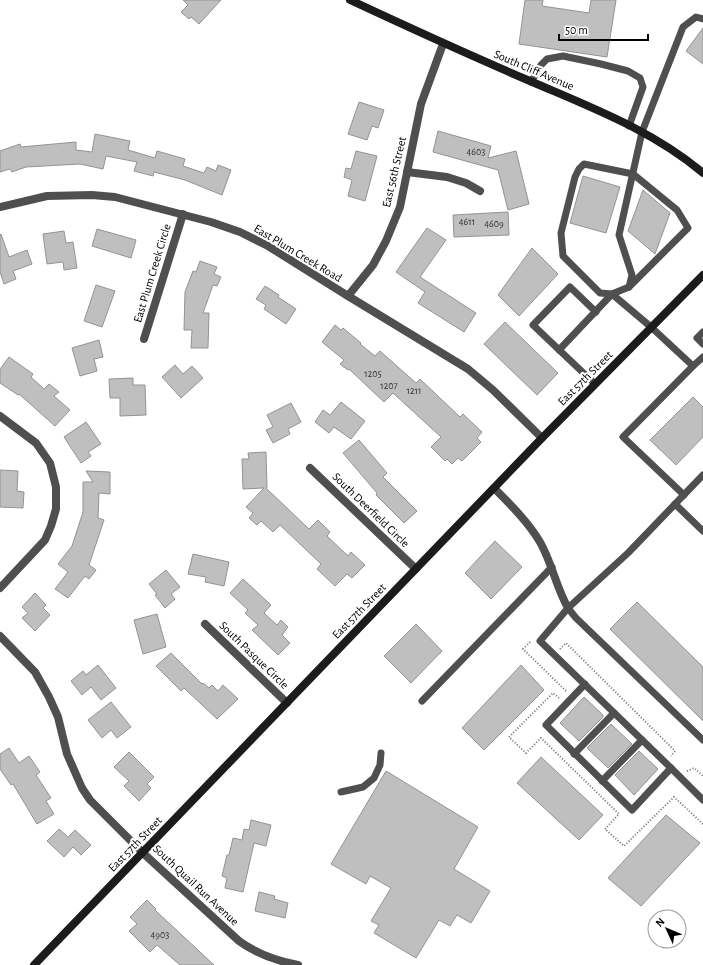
<svg xmlns="http://www.w3.org/2000/svg" width="703" height="965" font-family="'Alegreya Sans',sans-serif">
<style>
.building{fill:#bfbfbf;stroke:#939393}
.lines{fill:none;stroke-linecap:round;stroke-linejoin:round}
.path{stroke:#717171;stroke-width:2;stroke-dasharray:1 2;stroke-linecap:butt}
.lane{stroke:#4f4f4f;stroke-width:7}
.street{stroke:#4f4f4f;stroke-width:8}
.secondary{stroke:#1c1c1c;stroke-width:8}
.labels{text-anchor:middle;dominant-baseline:central;stroke-width:4;stroke-linejoin:round;paint-order:stroke}
.number-label{font-size:10px;fill:#303030}
.street-label{font-size:12px;fill:#000;stroke:#fff}
</style>
<rect width="100%" height="100%" fill="#fff"/>
<g class="building">
<polygon points="183,0 221,0 199,24 191,17 189,19 181,12 188,5"/>
<polygon points="525,0 543,0 542,6 589,13 591,0 616,0 607,57 519,44"/>
<polygon points="703,28 703,64 686,51"/>
<polygon points="359,102 384,110 378,128 372,126 367,140 348,134"/>
<polygon points="438,131 491,146 488,158 516,151 529,204 508,210 498,170 433,152"/>
<polygon points="95,134 130,141 128,150 155,158 157,151 185,159 183,166 204,173 207,167 216,171 218,165 231,170 222,195 185,180 154,172 153,176 134,171 137,162 106,156 103,169 80,164 26,167 12,172 10,169 0,172 0,151 20,144 21,147 76,142 76,150 92,152"/>
<polygon points="356,151 377,156 365,201 348,196 352,180 344,177 346,168 351,169"/>
<polygon points="583,176 620,187 606,233 570,223"/>
<polygon points="643,190 670,213 655,254 628,231"/>
<polygon points="508,212 509,235 454,237 453,215"/>
<polygon points="427,228 446,240 420,277 476,313 464,332 418,303 425,292 396,272"/>
<polygon points="97,229 136,240 131,258 92,246"/>
<polygon points="64,231 66,243 73,242 77,268 64,270 63,262 47,264 43,234"/>
<polygon points="1,234 9,257 27,250 32,264 13,271 16,279 4,284 0,272 0,235"/>
<polygon points="532,248 558,274 519,316 498,295"/>
<polygon points="200,261 217,267 214,274 221,277 217,286 213,285 203,313 209,313 208,348 191,348 192,330 184,330 185,292 193,271 196,272"/>
<polygon points="96,285 115,291 102,327 84,321"/>
<polygon points="265,286 279,295 278,297 296,309 286,324 264,309 266,305 256,299"/>
<polygon points="505,322 558,373 537,395 484,344"/>
<polygon points="335,325 341,330 343,328 361,343 360,344 375,356 380,351 416,383 420,379 460,417 463,414 482,432 477,438 481,442 462,461 458,458 452,464 447,459 445,461 431,447 441,437 393,393 384,402 349,369 348,370 340,364 344,360 322,342"/>
<polygon points="99,340 103,357 94,359 97,371 80,376 72,348"/>
<polygon points="9,357 33,374 31,377 44,389 49,384 59,392 54,396 70,410 55,426 19,394 18,395 0,383 0,369"/>
<polygon points="175,365 183,374 192,366 203,378 181,398 162,377"/>
<polygon points="133,378 133,385 145,385 146,415 120,416 120,398 110,398 109,379"/>
<polygon points="693,397 703,407 703,437 676,465 650,440"/>
<polygon points="341,402 365,421 351,439 334,427 329,433 315,422 323,410 330,415"/>
<polygon points="291,403 301,422 288,429 290,434 273,443 266,430 273,427 267,415"/>
<polygon points="86,422 101,444 88,452 91,456 81,463 64,437"/>
<polygon points="359,440 387,473 383,477 417,511 404,523 376,495 377,493 343,453"/>
<polygon points="266,452 267,488 266,488 309,529 318,520 330,532 327,536 348,556 351,552 365,565 352,578 347,574 335,586 317,569 321,564 280,525 273,532 261,521 257,525 249,518 253,513 246,507 264,488 243,489 242,459 249,459 248,453"/>
<polygon points="0,470 18,471 17,491 24,492 23,508 0,507"/>
<polygon points="86,471 110,472 110,494 99,493 98,518 104,520 89,565 96,570 89,579 85,576 68,598 55,589 68,572 58,564 72,546 83,512 83,482 93,482"/>
<polygon points="495,541 522,567 491,599 465,573"/>
<polygon points="193,554 229,562 224,586 205,582 206,577 188,574"/>
<polygon points="166,570 180,587 171,594 175,599 165,608 155,595 157,594 149,584"/>
<polygon points="243,579 271,605 264,613 277,625 281,620 288,627 282,635 290,643 278,655 252,630 258,625 245,613 248,610 230,593"/>
<polygon points="35,593 46,605 43,608 50,615 35,631 22,618 28,613 22,607"/>
<polygon points="637,602 703,667 703,721 610,629"/>
<polygon points="157,614 166,647 143,654 134,620"/>
<polygon points="416,624 442,651 411,683 384,656"/>
<polygon points="171,653 202,684 203,683 209,688 212,685 218,691 223,685 238,699 217,719 184,688 181,691 156,666"/>
<polygon points="98,665 116,688 101,700 91,687 82,695 71,681 83,671 86,675"/>
<polygon points="521,665 544,690 484,750 462,728"/>
<polygon points="584,697 603,715 603,717 579,741 560,723"/>
<polygon points="111,702 131,727 117,738 111,730 102,738 88,720"/>
<polygon points="611,724 632,744 608,768 587,748"/>
<polygon points="9,748 19,763 29,756 40,772 36,775 51,798 46,801 54,814 37,824 13,784 11,785 0,769 0,754"/>
<polygon points="639,751 658,769 634,795 615,775"/>
<polygon points="129,752 154,777 147,784 151,788 139,801 124,786 129,781 114,767"/>
<polygon points="541,757 603,815 579,840 517,783"/>
<polygon points="386,771 478,827 454,869 490,891 471,923 457,915 450,926 439,920 416,958 374,933 379,925 371,921 391,888 370,876 366,884 331,864"/>
<polygon points="666,815 700,843 641,906 608,878"/>
<polygon points="251,820 271,825 266,846 254,843 243,892 225,888 227,878 222,876 227,855 229,855 233,838 242,840 244,829 249,830"/>
<polygon points="59,829 68,837 75,830 91,845 81,855 73,847 64,857 47,841"/>
<polygon points="259,892 275,896 274,899 288,903 285,918 255,911"/>
<polygon points="147,900 156,909 155,910 214,965 180,965 157,945 150,952 129,931 137,924 130,917"/>
</g>
<g class="lines">
<g class="path">
<polyline points="530,642 523,649 566,691"/>
<polyline points="560,649 566,643 675,751 671,756"/>
<polyline points="559,698 553,693 509,737 526,753 541,738 619,814 605,829 624,846 674,797 703,824"/>
<polyline points="687,771 694,768 703,776"/>
</g>
<g class="lane">
<polyline points="703,19 696,17 683,27 642,132 619,235 632,275 629,287 612,294 651,327 693,366 703,357"/>
<polyline points="531,82 541,65 547,59 563,56 601,64 628,71 640,78 643,87 629,126"/>
<polyline points="703,332 697,338 703,344"/>
<polyline points="559,350 612,294 600,293 563,256 561,233 575,177 579,169 584,164 633,174 677,210 688,228 629,287"/>
<polyline points="595,384 533,325 570,287 596,312"/>
<polyline points="684,495 623,437 693,366"/>
<polyline points="675,504 703,531"/>
<polyline points="568,608 576,618 703,740"/>
<polyline points="585,684 546,725 632,810 671,768 540,641 568,608 628,553 703,475"/>
<polyline points="422,701 552,567"/>
<polyline points="574,754 614,713"/>
<polyline points="671,768 703,800"/>
<polyline points="602,781 642,740"/>
<polyline points="341,792 363,787 374,778 380,765 381,753"/>
</g>
<g class="street">
<polyline points="407,172 447,177 466,183 480,191"/>
<polyline points="0,207 47,196 92,195 115,197 211,222 240,232 268,246 348,296 468,369 493,390 542,438"/>
<polyline points="348,296 373,265 386,241 400,207 421,104 443,44"/>
<polyline points="144,339 183,214"/>
<polyline points="0,416 36,443 50,463 56,487 56,509 51,526 45,540 0,588"/>
<polyline points="310,468 416,569"/>
<path d="M494,488C511,505 528,522 540,542C552,563 556,587 568,608"/>
<polyline points="205,624 287,703"/>
<path d="M0,636L35,672L49,697L58,717L67,754L82,788L90,800L143,853L239,941C257,954 277,961 298,965"/>
</g>
<g class="secondary">
<path d="M350,0C410,28 469,55 530,81C590,107 652,130 703,173"/>
<polyline points="34,965 542,438 703,275"/>
</g>
</g>
<g class="labels">
<g class="number-label">
<text x="476" y="152">4603</text>
<text x="467" y="222">4611</text>
<text x="494" y="224">4609</text>
<text x="373" y="374">1205</text>
<text x="389" y="386">1207</text>
<text x="414" y="391">1211</text>
<text x="160" y="935">4903</text>
</g>
<g class="street-label">
<text transform="translate(534 70) rotate(23)">South Cliff Avenue</text>
<text transform="translate(394 172) rotate(-77)">East 56th Street</text>
<text transform="translate(298 253) rotate(31)">East Plum Creek Road</text>
<text transform="translate(152 273) rotate(-73)">East Plum Creek Circle</text>
<text transform="translate(585 378) rotate(-45)">East 57th Street</text>
<text transform="translate(371 510) rotate(44)">South Deerfield Circle</text>
<text transform="translate(359 611) rotate(-46)">East 57th Street</text>
<text transform="translate(254 655) rotate(44)">South Pasque Circle</text>
<text transform="translate(135 844) rotate(-46)">East 57th Street</text>
<text transform="translate(196 885) rotate(43)">South Quail Run Avenue</text>
</g>
</g>
<g transform="translate(667 929) rotate(314)"><circle r="19" fill="#ffffff" stroke="#999999"/>
<path d="M0-3L7 15L0 10L-7 15Z" fill="#000000"/>
<text y="-6" font-size="11" font-weight="bold" text-anchor="middle" fill="#000000">N</text>
</g>
<path d="M559 34v6h89v-6" fill="none" stroke="#000000" stroke-width="2"/>
<text x="565" y="34" font-size="12" fill="#000000" stroke="#ffffff" stroke-width="3" paint-order="stroke">50 m</text>
</svg>
